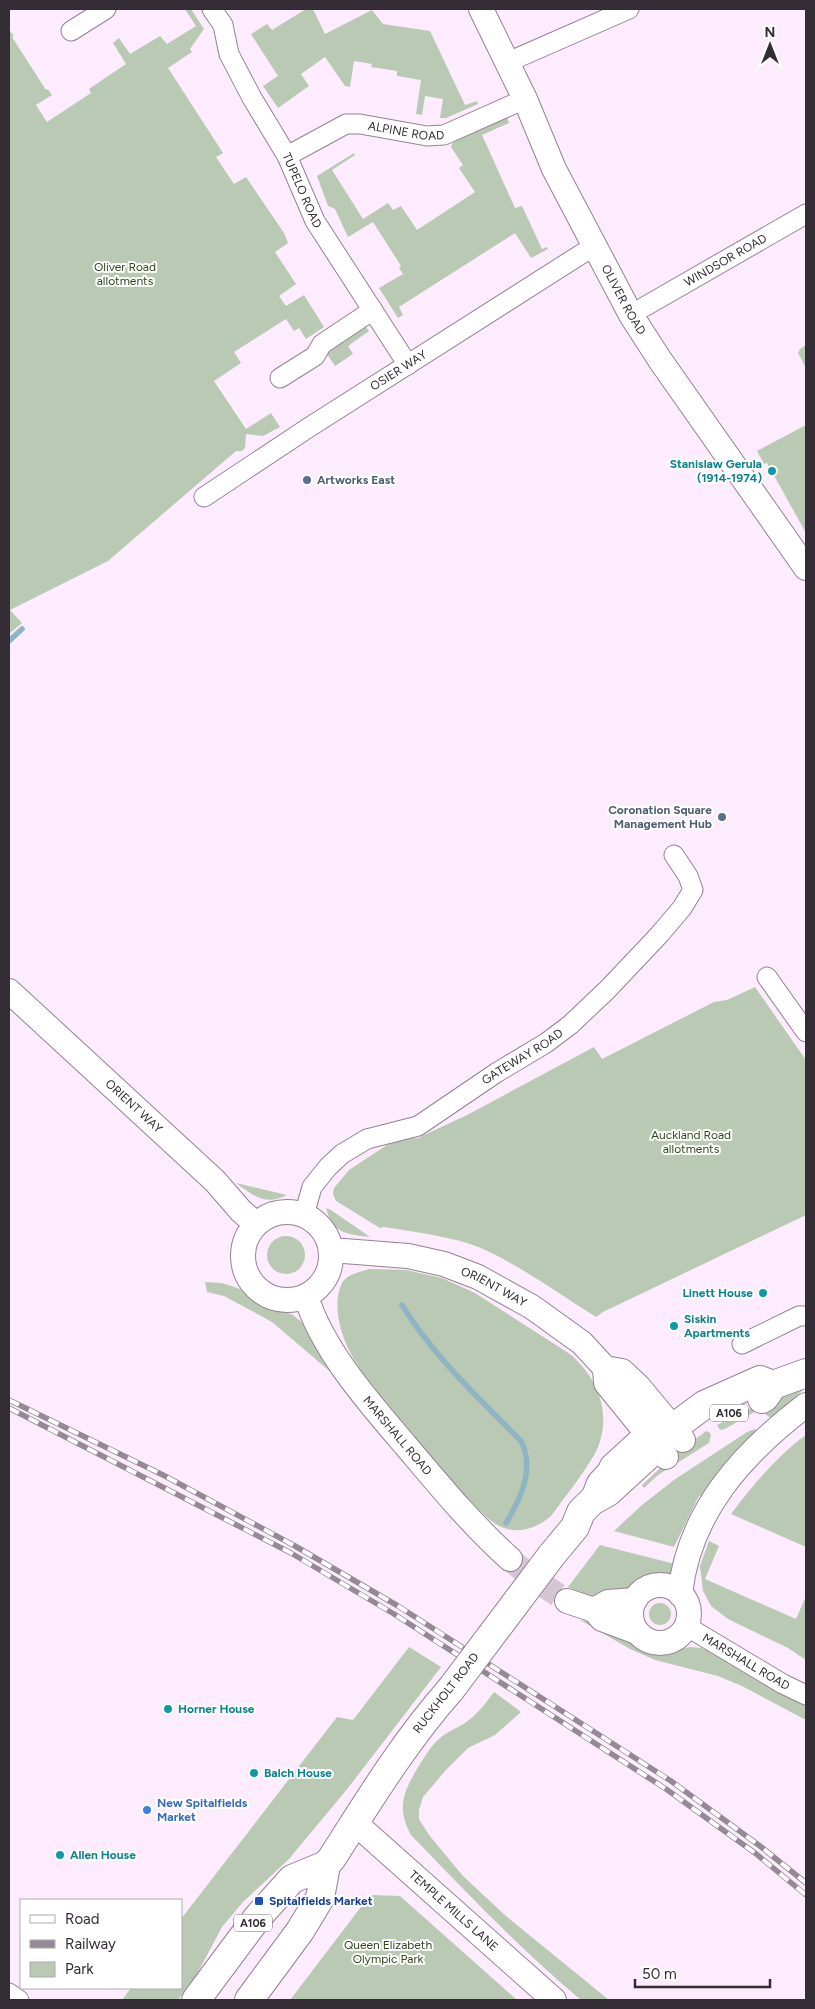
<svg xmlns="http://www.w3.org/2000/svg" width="815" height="2009" font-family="Figtree,sans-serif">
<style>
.green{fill:#bac9b3}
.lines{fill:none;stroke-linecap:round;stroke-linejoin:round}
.stream{stroke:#8fb4c4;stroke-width:5.5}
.tertiary-tunnel{stroke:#d4c6d5;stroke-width:24;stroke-dasharray:24 12;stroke-linecap:butt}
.minor-casing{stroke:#948295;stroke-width:21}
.tertiary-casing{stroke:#948295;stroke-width:26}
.primary-casing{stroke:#948295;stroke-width:30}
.minor{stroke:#fff;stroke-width:19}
.tertiary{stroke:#fff;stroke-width:24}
.primary{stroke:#fff;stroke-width:28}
.rail-casing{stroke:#948995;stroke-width:5.5}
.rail{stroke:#fff;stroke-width:4;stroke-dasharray:11;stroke-linecap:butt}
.primary-bridge-casing{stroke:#948295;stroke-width:30;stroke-linecap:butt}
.primary-bridge{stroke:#fff;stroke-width:28}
.culture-dot{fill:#0f9aa8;stroke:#fff;stroke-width:2}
.service-dot{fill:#5c6f8a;stroke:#fff;stroke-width:2}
.shop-dot{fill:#3f7fe0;stroke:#fff;stroke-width:2}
.transit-dot{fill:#1a4fb4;stroke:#fff;stroke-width:2}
.labels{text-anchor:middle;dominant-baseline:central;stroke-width:4;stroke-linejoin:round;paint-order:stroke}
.shield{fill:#fff;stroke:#706b71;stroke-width:1}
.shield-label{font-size:11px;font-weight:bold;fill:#332c34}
.street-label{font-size:12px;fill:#332c34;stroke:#fff}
.park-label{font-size:12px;fill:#2e491e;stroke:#fff}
.culture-label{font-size:12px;font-weight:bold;fill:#0d838f;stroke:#fff;text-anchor:start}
.service-label{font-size:12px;font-weight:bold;fill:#4e5e75;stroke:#fff;text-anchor:start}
.shop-label{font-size:12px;font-weight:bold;fill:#366cbe;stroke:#fff;text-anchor:start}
.transit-label{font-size:12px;font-weight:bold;fill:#164399;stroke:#fff;text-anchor:start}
</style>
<rect width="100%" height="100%" fill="#fcecfd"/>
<g class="green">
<polygon points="185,9 191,9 204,29 190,49 192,52 168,68 223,153 216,157 234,184 246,177 284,233 288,243 275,252 296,284 279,296 286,306 304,295 324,327 306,339 299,328 294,331 286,319 234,352 241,363 214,381 246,429 271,413 280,427 263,436 246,434 245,448 242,451 236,451 108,561 10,610 22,623 9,634 9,32 10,31 14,36 12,37 46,90 48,89 52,95 36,105 47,122 91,93 89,89 126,64 113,43 119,38 130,54 160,36 167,44 196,26"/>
<polygon points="306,9 313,9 325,34 372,10 383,24 430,31 465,105 477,101 478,104 446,118 440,118 443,99 425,96 422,115 416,114 421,80 397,76 397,71 371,67 372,64 354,61 350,87 345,86 325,57 301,74 309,86 278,108 263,86 278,76 251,34 267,24 272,30"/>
<polygon points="507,117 509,123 482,135 515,208 522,206 542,249 547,247 548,249 531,258 515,233 399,307 403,315 398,318 379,288 403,274 399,268 401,266 373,222 348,237 335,209 328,206 317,176 354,153 355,155 332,170 363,219 388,203 393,210 401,206 417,230 475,192 459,168 463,165 451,147 454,139"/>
<polygon points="365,326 369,331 348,346 353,354 335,366 327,354 328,345 356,327"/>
<polygon points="806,345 806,368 798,353 800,349"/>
<polygon points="806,425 806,533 767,463 764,464 757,451"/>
<path d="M755,987L806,1060V1215L603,1312L596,1317C559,1294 521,1266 481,1248C450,1236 416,1232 383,1227L380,1228L336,1201L333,1194L334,1188L349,1170L387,1145L404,1138H418L469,1114L594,1047L602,1059L714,1002L727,1000Z"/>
<path d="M236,1183L287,1195C265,1206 254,1196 236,1183Z"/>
<path d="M326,1208L331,1210L370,1237C346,1234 333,1234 326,1208Z"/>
<circle cx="286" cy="1255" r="19"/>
<path d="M369,1269L406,1270L442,1278L475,1293L570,1354C597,1377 612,1412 598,1447C588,1469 566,1495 552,1515C539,1527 522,1534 504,1528C489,1523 478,1508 466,1497C439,1469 415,1441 391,1411C376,1392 361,1374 350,1352C340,1333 332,1303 342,1283C347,1274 360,1272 369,1269Z"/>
<polygon points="205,1282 222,1283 240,1289 254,1301 293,1315 305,1325 330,1362 333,1374 272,1322 224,1296 207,1292"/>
<polygon points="802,1387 803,1390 772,1419 764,1413 756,1411 725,1429 720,1430 717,1425 769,1399"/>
<polygon points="755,1429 760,1433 705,1498 699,1496 674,1547 614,1531 642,1505 674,1480 747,1432"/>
<polygon points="706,1431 709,1432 711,1435 709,1443 658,1475 644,1488 642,1485 671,1458"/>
<path d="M806,1435V1547L731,1514C753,1485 776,1457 806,1435Z"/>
<polygon points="709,1541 719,1546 705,1579 796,1619 806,1596 806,1660 788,1648 728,1619 711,1606 703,1591 700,1566"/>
<polygon points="600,1545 675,1564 674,1574 651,1577 629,1590 600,1598 585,1595 568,1587"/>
<circle cx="660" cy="1614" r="11"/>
<polygon points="580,1620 603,1625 622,1635 641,1648 658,1654 690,1647 702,1648 806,1706 806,1720 742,1686 718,1676 655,1660 630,1649"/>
<polygon points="409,1647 441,1667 348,1788 289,1859 243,1902 222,1927 196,1976 178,2000 122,2000 131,1988 181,1988 181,1919 337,1717 353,1720"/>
<path d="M494,1692L521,1712L495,1735L468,1748L446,1770L423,1797L419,1810V1819L429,1835L463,1876L507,1917L609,2000H581C520,1949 466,1892 411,1835C395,1806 405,1789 420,1764C426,1755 431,1746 439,1739C446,1732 456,1729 465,1723C477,1715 485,1704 494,1692Z"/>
<polygon points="370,1895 400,1896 517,2000 290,2000"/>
</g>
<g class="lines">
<g class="stream">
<polyline points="9,641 22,629"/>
<path d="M402,1305C434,1357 479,1398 521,1441C535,1469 521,1498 506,1523"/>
</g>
<polyline class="tertiary-tunnel" points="510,1559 531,1577 567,1601"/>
<defs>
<g id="minor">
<path id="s1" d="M212,9L223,25L229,54L252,98L287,156L315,221L408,365"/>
<polyline points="71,31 106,9"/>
<polyline points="508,62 629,9"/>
<path id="s2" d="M287,156L346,124H360L427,136L444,135L525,99"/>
<path id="s3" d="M644,307L806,214"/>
<polyline points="280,378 315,356 322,344 373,310"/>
<path id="s4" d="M204,497L308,428L594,246"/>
<polyline points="767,977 806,1032"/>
<path id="s5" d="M304,1215L312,1187L328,1167L342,1154L367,1139L418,1126L496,1073L546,1043L570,1025L607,990L659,935L682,908L693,890L688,876L674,855"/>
<polyline points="742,1344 799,1316 806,1316"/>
<path id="s6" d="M686,1626L783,1684L806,1695"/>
<polyline points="9,1993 19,2000"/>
</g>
<g id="tertiary">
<path id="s7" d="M481,9L525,99L554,169L631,315L660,360L806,568"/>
<path id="s8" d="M9,991L215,1181L241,1211L256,1224"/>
<circle cx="287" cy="1256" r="44"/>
<path id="s9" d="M331,1250L408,1256L444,1264L478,1277L532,1307L582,1343L605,1368L622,1371L638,1386L683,1440"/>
<path id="s10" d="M306,1296C322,1350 371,1405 407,1447C440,1486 472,1525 510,1559"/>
<polyline points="605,1368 606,1383 666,1457"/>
<polyline points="592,1501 599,1483 610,1471 612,1466 647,1434"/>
<circle cx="660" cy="1614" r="29"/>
<path d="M680,1594C689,1511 743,1453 806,1405"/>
<polyline points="567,1601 594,1610 602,1619 637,1632"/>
<polyline points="594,1610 608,1602 635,1600"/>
<path id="s11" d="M355,1823L554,2000"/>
</g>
<g id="primary">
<polyline points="762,1399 765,1397 773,1385 806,1373"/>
<polyline points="551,1556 575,1527 581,1512 592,1501 608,1492 657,1447 673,1428 704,1405 760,1380 773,1385"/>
<path d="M196,2000L257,1918L292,1879L326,1865L332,1858C369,1800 405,1741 451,1689"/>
<polyline points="249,2000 300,1931 320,1898 326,1865"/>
</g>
</defs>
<use href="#minor" class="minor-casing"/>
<use href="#tertiary" class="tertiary-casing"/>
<use href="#primary" class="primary-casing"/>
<use href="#minor" class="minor"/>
<use href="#tertiary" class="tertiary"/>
<use href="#primary" class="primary"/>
<defs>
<g id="rail">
<polyline points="9,1400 163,1475 295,1546 398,1606 671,1781 760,1846 806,1883"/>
<polyline points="9,1408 291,1553 394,1614 666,1789 755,1853 806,1895"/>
</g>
</defs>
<use href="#rail" class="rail-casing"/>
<use href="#rail" class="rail"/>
<defs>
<polyline id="primary-bridge" points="451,1689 551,1556"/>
</defs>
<use href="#primary-bridge" class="primary-bridge-casing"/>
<use href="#primary-bridge" class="primary-bridge"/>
</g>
<g class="culture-dot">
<circle cx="772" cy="471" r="5"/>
<circle cx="763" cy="1293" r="5"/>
<circle cx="674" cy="1326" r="5"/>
<circle cx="168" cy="1709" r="5"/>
<circle cx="254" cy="1773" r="5"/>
<circle cx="60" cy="1855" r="5"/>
</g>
<g class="service-dot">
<circle cx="307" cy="480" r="5"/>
<circle cx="722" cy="817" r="5"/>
</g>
<circle class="shop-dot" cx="147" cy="1810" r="5"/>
<rect class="transit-dot" x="254" y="1896" width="10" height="10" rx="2.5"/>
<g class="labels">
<g class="shield">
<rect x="710" y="1404.5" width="38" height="17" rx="4"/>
<rect x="234" y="1914.5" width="38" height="17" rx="4"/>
</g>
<g class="shield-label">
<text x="729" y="1413">A106</text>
<text x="253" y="1923">A106</text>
</g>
<g class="street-label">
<text stroke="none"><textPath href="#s2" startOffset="128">ALPINE ROAD</textPath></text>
<text stroke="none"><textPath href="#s1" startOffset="204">TUPELO ROAD</textPath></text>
<text stroke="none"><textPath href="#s3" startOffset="94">WINDSOR ROAD</textPath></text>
<text stroke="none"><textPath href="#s7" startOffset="324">OLIVER ROAD</textPath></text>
<text stroke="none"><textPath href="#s4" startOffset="232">OSIER WAY</textPath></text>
<text stroke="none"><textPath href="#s5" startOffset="281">GATEWAY ROAD</textPath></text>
<text stroke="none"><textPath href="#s8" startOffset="170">ORIENT WAY</textPath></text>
<text stroke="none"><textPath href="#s9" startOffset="169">ORIENT WAY</textPath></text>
<text stroke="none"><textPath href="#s10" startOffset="168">MARSHALL ROAD</textPath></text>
<text stroke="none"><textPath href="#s6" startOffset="70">MARSHALL ROAD</textPath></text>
<text transform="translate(446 1693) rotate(-52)">RUCKHOLT ROAD</text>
<text stroke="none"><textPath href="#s11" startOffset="132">TEMPLE MILLS LANE</textPath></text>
</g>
<g class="park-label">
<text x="125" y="267">Oliver Road<tspan x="125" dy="14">allotments</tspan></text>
<text x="691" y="1135">Auckland Road<tspan x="691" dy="14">allotments</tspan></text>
<text x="388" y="1945">Queen Elizabeth<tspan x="388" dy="14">Olympic Park</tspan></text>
</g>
<g class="culture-label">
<text x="762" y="464" text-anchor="end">Stanislaw Gerula<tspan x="762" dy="14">(1914-1974)</tspan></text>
<text x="753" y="1293" text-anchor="end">Linett House</text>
<text x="684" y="1319">Siskin<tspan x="684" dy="14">Apartments</tspan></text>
<text x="178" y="1709">Horner House</text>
<text x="264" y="1773">Balch House</text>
<text x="70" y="1855">Allen House</text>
</g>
<g class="service-label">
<text x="317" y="480">Artworks East</text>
<text x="712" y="810" text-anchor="end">Coronation Square<tspan x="712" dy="14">Management Hub</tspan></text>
</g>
<g class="shop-label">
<text x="157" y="1803">New Spitalfields<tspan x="157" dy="14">Market</tspan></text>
</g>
<g class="transit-label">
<text x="269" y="1901">Spitalfields Market</text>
</g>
</g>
<rect width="815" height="2009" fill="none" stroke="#332c34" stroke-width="20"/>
<rect x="20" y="1899" width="162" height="90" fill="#ffffff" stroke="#adabae"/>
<rect x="30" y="1915" width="25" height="8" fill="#ffffff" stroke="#adabae"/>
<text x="65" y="1924" font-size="15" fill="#332c34">Road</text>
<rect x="30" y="1940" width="25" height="8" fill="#948995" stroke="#adabae"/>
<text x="65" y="1949" font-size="15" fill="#332c34">Railway</text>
<rect x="30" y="1962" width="25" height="15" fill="#bac9b3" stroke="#adabae"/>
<text x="65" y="1974" font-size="15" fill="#332c34">Park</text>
<g transform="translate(770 45)" stroke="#ffffff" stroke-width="4" paint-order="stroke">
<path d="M0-4L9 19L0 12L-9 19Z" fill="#332c34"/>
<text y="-8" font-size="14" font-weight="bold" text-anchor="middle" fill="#332c34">N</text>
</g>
<path d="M635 1979v8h135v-8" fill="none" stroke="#332c34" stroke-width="2.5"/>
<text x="642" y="1979" font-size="15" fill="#332c34" stroke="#ffffff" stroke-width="4" paint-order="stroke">50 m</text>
</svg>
